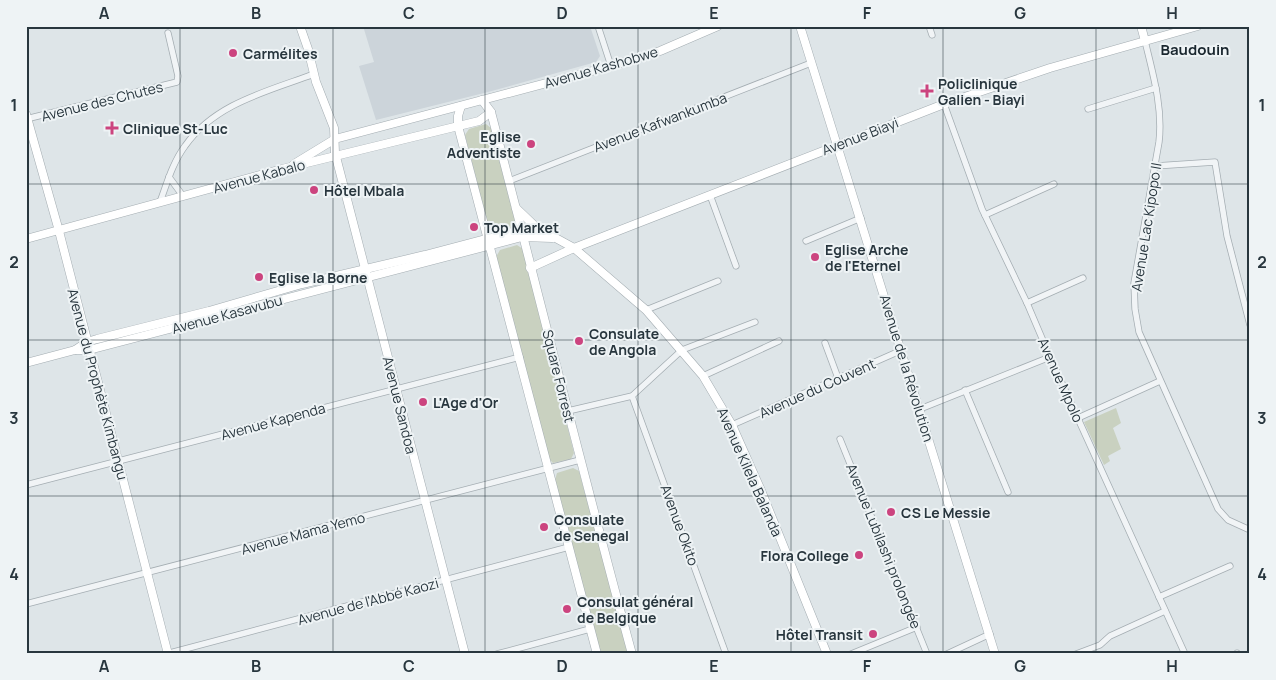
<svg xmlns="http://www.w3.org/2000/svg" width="1276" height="680" font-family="Manrope,sans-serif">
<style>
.built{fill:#ccd4da}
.green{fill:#c9d1c0}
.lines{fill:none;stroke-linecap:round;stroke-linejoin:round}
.street-casing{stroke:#a4adb2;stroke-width:7}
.secondary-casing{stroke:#a4adb2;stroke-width:9}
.street{stroke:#f1f4f6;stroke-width:5.5}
.secondary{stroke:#fff;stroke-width:8}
.grid{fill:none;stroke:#28363e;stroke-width:1;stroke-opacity:0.55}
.poi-dot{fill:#cc447f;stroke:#eef3f5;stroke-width:2}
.labels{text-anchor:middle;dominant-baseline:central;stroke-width:4;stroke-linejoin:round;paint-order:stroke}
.poi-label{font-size:14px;font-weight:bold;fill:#28363e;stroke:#eef3f5;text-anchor:start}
.street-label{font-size:14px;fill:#28363e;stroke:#eef3f5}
.neighbourhood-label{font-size:15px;font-weight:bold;fill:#1a272f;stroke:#eef3f5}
.neatline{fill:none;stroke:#28363e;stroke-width:2}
.grid-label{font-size:16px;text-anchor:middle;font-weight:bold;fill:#28363e}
</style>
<rect width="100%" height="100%" fill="#dee5e8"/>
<polygon class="built" points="363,26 590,26 600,56 596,62 488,92 376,120 359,66 374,62"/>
<g class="green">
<polygon points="486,124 491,128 515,221 511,228 493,233 489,229 465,135 469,129"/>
<polygon points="517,245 523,249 574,453 571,459 553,463 549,459 496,257 500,250"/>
<polygon points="1116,408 1121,423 1113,428 1121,449 1108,456 1110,461 1104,465 1084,422"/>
<polygon points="573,468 579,471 628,654 601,654 555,480 557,473"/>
</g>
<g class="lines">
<defs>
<g id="street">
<polyline points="598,26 611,66"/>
<polyline points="929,26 932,35"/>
<path d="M1145,41C1153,74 1163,108 1159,142L1134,283L1135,309L1139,332L1218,509L1228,520L1250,530"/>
<polyline points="944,104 982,209 1027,303 1050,357 1185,654"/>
<polyline points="1088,109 1156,88"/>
<polyline points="26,119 177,82 178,76 168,33"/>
<polyline points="1155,166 1215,162 1227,236 1250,325"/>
<polyline points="169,177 183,196"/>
<polyline points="509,181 811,63"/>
<polyline points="710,195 736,266"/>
<path d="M160,202C167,183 173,162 185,146C215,103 269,91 314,74"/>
<polyline points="985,215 1054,184"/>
<polyline points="806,241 861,218"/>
<polyline points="1027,303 1083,278"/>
<polyline points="646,310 718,281"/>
<polyline points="825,343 838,378"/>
<polyline points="703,376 779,341"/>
<polyline points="965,390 1008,492"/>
<polyline points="632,396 726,654"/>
<polyline points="920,409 1050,357"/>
<polyline points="568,411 632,396 682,350 755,322"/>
<polyline points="1078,418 1160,381"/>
<polyline points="732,425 902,350"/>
<polyline points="840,439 927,654"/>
<polyline points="26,485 520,357"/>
<polyline points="1159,597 1230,566"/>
<polyline points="26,604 580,460"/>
<polyline points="1237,653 1237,654"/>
<polyline points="166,654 569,547"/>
<polyline points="497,654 590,629"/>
<polyline points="851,654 917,627"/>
<polyline points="947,654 990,634"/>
<polyline points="1076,654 1100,645 1110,636 1165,611"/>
</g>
<g id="secondary">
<polyline points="300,26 308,49 316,82 334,128 335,153 465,654"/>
<polyline points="800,26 995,654"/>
<polyline points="1141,26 1145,41"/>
<path d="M482,100L491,112C538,292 583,474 632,654"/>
<polyline points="461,106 458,116 458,126 597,654"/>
<polyline points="26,114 59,231 168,654"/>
<polyline points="294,164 335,139 611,66 660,51 718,26"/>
<polyline points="516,208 538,229"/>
<polyline points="26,239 282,169 479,121 491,112"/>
<polyline points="530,268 574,248 944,104 1050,68 1198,26"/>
<polyline points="75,350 87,342 97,339 209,311 302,284 425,255 524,229 541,230 574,248 646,310 703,376 732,425 760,488 827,654"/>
<polyline points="26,363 75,350 89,350 522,237 552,238"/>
</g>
</defs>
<use href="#street" class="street-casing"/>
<use href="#secondary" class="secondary-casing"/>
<use href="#street" class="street"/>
<use href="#secondary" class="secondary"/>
</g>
<path class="grid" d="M180,26V654M333,26V654M485,26V654M638,26V654M791,26V654M943,26V654M1096,26V654M26,184H1250M26,340H1250M26,496H1250"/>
<g class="poi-dot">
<circle cx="233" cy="53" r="5"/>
<path d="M924.5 83.5h5v5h5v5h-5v5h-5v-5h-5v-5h5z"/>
<path d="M109.5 120.5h5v5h5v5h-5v5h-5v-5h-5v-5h5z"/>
<circle cx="531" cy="144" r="5"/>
<circle cx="314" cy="190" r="5"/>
<circle cx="474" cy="227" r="5"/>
<circle cx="815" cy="257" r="5"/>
<circle cx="259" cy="277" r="5"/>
<circle cx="579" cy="341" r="5"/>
<circle cx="423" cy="402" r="5"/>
<circle cx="891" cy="512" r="5"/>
<circle cx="544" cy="527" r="5"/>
<circle cx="859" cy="555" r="5"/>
<circle cx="567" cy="609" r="5"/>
<circle cx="873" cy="634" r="5"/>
</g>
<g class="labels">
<g class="poi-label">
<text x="243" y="53">Carmélites</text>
<text x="938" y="83">Policlinique<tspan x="938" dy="16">Galien - Biayi</tspan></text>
<text x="123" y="128">Clinique St-Luc</text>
<text x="521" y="136" text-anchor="end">Eglise<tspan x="521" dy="16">Adventiste</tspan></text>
<text x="324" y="190">Hôtel Mbala</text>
<text x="484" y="227">Top Market</text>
<text x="825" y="249">Eglise Arche<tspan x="825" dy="16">de l'Eternel</tspan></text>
<text x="269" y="277">Eglise la Borne</text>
<text x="589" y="333">Consulate<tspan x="589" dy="16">de Angola</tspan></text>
<text x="433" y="402">L'Age d'Or</text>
<text x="901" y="512">CS Le Messie</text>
<text x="554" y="519">Consulate<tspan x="554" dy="16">de Senegal</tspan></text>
<text x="849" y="555" text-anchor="end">Flora College</text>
<text x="577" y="601">Consulat général<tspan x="577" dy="16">de Belgique</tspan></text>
<text x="863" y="634" text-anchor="end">Hôtel Transit</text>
</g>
<g class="street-label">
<text transform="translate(601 67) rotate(-16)">Avenue Kashobwe</text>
<text transform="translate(102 101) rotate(-14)">Avenue des Chutes</text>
<text transform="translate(660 122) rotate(-21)">Avenue Kafwankumba</text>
<text transform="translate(860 136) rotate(-21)">Avenue Biayi</text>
<text transform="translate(259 176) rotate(-15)">Avenue Kabalo</text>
<text transform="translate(1146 227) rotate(-81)">Avenue Lac Kipopo II</text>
<text transform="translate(227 314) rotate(-15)">Avenue Kasavubu</text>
<text transform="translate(907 368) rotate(73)">Avenue de la Révolution</text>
<text transform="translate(559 376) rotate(76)">Square Forrest</text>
<text transform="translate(1061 380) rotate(66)">Avenue Mpolo</text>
<text transform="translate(98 384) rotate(75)">Avenue du Prophète Kimbangu</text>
<text transform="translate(817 388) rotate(-24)">Avenue du Couvent</text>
<text transform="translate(400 405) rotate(76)">Avenue Sandoa</text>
<text transform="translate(273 421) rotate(-15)">Avenue Kapenda</text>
<text transform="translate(750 472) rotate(66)">Avenue Kilela Balanda</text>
<text transform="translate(680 525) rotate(70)">Avenue Okito</text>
<text transform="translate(303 533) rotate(-15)">Avenue Mama Yemo</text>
<text transform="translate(884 546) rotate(68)">Avenue Lubilashi prolongée</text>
<text transform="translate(368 601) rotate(-15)">Avenue de l'Abbé Kaozi</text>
</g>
<g class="neighbourhood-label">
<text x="1195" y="49">Baudouin</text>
</g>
</g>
<rect width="1276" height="680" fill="none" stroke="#eef3f5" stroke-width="55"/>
<rect x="28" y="28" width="1220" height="624" class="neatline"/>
<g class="grid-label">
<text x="104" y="19">A</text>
<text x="256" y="19">B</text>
<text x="409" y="19">C</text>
<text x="562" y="19">D</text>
<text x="714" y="19">E</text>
<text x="867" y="19">F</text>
<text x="1020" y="19">G</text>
<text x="1172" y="19">H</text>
<text x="14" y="111">1</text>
<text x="1262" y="111">1</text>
<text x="14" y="268">2</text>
<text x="1262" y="268">2</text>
<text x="14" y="424">3</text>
<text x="1262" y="424">3</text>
<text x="14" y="580">4</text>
<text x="1262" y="580">4</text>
<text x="104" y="672">A</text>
<text x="256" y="672">B</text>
<text x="409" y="672">C</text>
<text x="562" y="672">D</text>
<text x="714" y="672">E</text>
<text x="867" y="672">F</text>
<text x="1020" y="672">G</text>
<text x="1172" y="672">H</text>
</g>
</svg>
